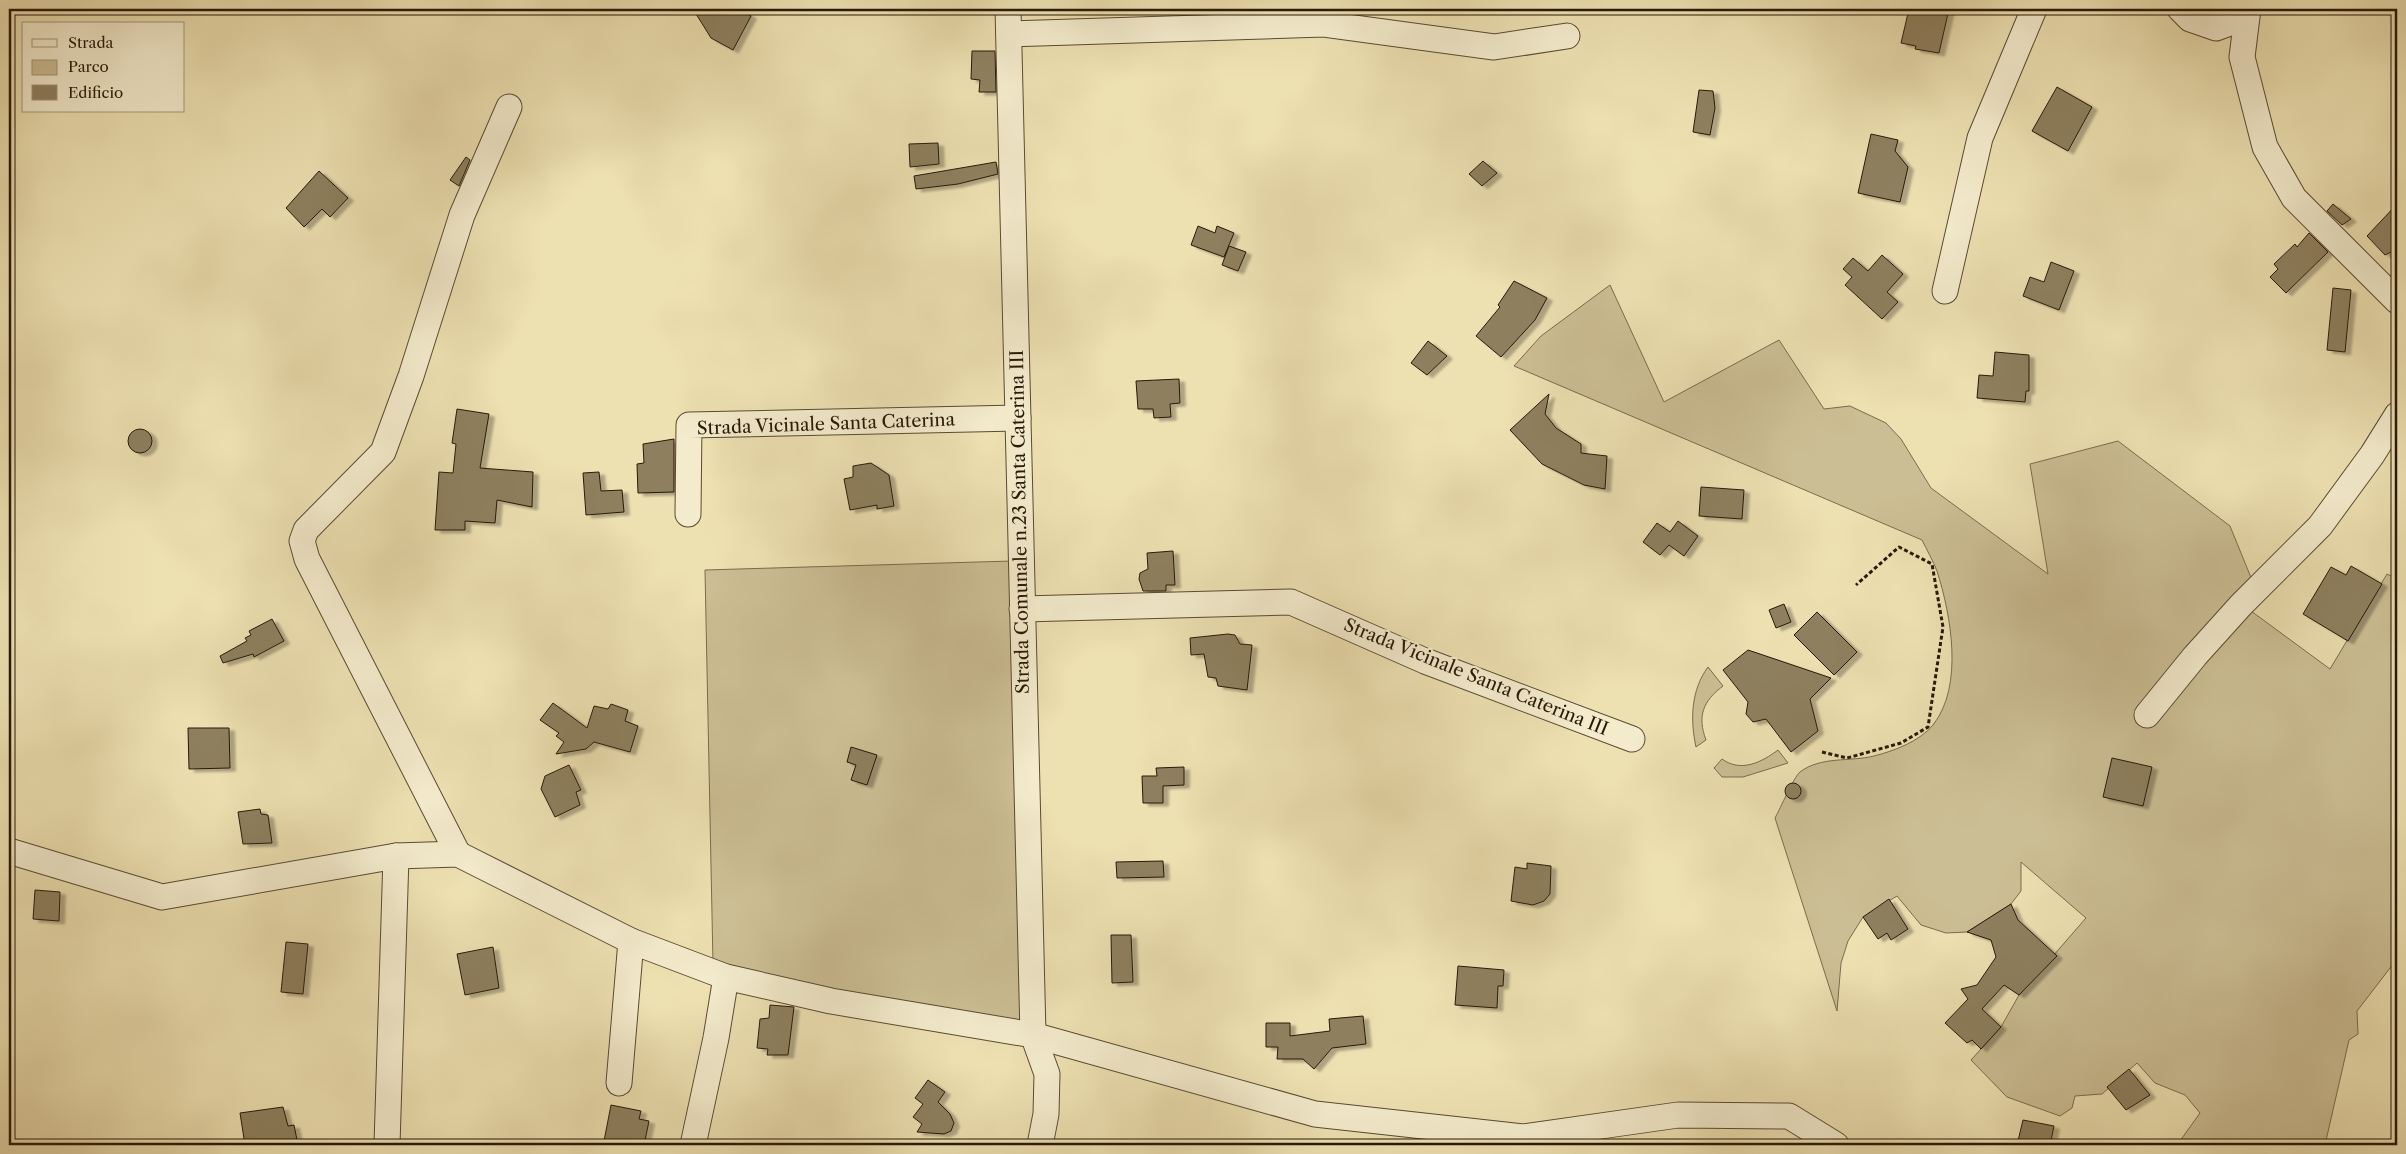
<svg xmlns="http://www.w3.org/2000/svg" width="2406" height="1154" font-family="'Libre Caslon Text',serif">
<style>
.green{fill:#ccbe94;stroke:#7a6c4e}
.building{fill:#8e805f;stroke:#281907;filter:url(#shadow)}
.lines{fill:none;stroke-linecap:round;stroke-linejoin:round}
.minor-casing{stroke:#594b32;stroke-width:27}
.path{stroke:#281907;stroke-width:3;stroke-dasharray:4 2.5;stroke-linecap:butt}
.minor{stroke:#f3ebcc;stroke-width:25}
.labels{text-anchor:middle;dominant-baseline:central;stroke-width:4.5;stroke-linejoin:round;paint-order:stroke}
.street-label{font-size:18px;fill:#281907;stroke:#f3ebcc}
</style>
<defs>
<filter id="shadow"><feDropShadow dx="5.5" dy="3" stdDeviation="1" flood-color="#0004"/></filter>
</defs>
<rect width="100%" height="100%" fill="#ede0b1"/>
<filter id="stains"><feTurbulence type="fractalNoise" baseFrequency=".004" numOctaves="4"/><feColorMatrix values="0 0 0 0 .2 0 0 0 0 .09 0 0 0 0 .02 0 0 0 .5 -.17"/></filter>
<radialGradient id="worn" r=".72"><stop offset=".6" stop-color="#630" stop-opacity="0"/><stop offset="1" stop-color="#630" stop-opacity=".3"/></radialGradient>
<g class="green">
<path d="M1610,285L1664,402L1779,340L1824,409L1850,406L1886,423L1901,439L1931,488L2048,574L2030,464L2118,441L2230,526L2254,585L2251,611L2330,669L2387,574L2397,579V959L2357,1011L2358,1034L2349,1040L2325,1145H2177L2200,1113L2185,1095L2155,1083L2137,1063L2102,1094L2075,1096L2072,1108L2060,1116L2007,1097L1971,1060L2001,1027L2019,995L2086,918L2021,862V891L2011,904L1967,932L1946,933L1921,925L1897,896L1863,917L1848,941L1841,963L1837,1011L1775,818C1780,809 1794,777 1800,772C1821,756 1850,762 1874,756C1894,751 1920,741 1933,725C1964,686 1951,615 1937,571C1933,561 1927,550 1922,540L1514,366L1541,336Z"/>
<polygon points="1012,561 1033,1035 713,964 705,570"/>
<path d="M1708,667L1723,686C1703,701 1697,716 1706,740L1696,747C1690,720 1691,690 1708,667Z"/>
<path d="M1778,750L1788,763L1743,777H1722L1714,768L1722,759C1741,773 1762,762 1778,750Z"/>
</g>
<g class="building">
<polygon points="693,9 740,9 751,16 733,50 711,38"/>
<polygon points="1909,9 1949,9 1939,53 1915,49 1916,46 1901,43"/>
<polygon points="972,51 995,51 996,92 979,92 980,80 971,79"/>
<polygon points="2057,87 2092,107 2068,151 2032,131"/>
<polygon points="1699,90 1713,91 1715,108 1710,135 1693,132"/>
<polygon points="1871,134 1898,140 1895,151 1908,167 1900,202 1858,193"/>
<polygon points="938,143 939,164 910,167 909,144"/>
<polygon points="466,157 470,160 459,186 450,180"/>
<polygon points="1483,161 1497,173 1482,186 1469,174"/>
<polygon points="996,162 998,174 958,184 916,189 914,176"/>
<polygon points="319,171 348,198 330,217 322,209 304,227 286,208"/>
<polygon points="2333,204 2351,219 2342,225 2327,211"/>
<polygon points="2397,204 2397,249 2385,255 2367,236"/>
<polygon points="1198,226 1215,233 1217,226 1234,233 1224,257 1191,245"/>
<polygon points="2309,233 2328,252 2286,293 2270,277 2278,269 2274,264 2295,244 2297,247"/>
<polygon points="1229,246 1246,252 1238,271 1222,265"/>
<polygon points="1882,255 1903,274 1887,292 1898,302 1882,319 1845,285 1852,277 1843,269 1853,258 1868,271"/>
<polygon points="2051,262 2074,271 2059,310 2023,296 2030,277 2044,282"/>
<polygon points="1514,281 1547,298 1535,320 1501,357 1476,336 1500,307 1498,305"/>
<polygon points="2333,288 2351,290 2345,352 2327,350"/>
<polygon points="1428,341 1447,356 1427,375 1411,363"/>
<polygon points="1995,352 2029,355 2029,391 2026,391 2025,402 1977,398 1979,375 1993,376"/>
<polygon points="1179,379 1180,403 1170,404 1171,417 1154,418 1153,409 1138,409 1136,381"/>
<polygon points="1549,394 1545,414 1556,428 1581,444 1581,453 1607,456 1605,489 1584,485 1542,464 1510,430"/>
<polygon points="457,409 489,414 480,468 533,472 532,507 497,500 495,523 465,521 465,530 435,530 439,472 453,473 456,444 452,443"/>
<circle cx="140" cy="441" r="12"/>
<polygon points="674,439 674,492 638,493 637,464 644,463 643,444"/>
<polygon points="871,463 889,475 894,506 877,509 877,505 850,510 844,479 853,477 853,466"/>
<polygon points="599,472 601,491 622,490 624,512 586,515 583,473"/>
<polygon points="1701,487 1744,490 1742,519 1699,516"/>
<polygon points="1678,521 1698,536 1684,556 1669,545 1660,555 1643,542 1657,523 1670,532"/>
<polygon points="1173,551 1175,585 1166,585 1166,591 1143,591 1139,579 1140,573 1148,569 1147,553"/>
<polygon points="2351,566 2382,584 2348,641 2303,614 2331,567 2346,575"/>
<polygon points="1784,604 1791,622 1776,628 1769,610"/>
<polygon points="1817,612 1857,652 1834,675 1794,635"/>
<polygon points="272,619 284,641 254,657 253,654 223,663 220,656 247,641 245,638 251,635 249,631"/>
<polygon points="1228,634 1235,635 1240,644 1252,645 1247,690 1218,686 1216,678 1208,677 1204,654 1191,655 1190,638"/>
<polygon points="1748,650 1831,678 1810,699 1818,731 1791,752 1766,719 1753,722 1746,714 1748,702 1723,670"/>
<polygon points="553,703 587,728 594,706 608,709 611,704 628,710 625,721 638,726 630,752 594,742 586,749 556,754 564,742 556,736 559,733 540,720"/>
<polygon points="188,728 229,728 230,768 189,769"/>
<polygon points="851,747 877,755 867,785 851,780 856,765 847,762"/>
<polygon points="2112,758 2152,767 2143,806 2103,797"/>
<polygon points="569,765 581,790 576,792 580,805 555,817 541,789 545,776"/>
<polygon points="1184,767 1184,785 1163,786 1163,803 1143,803 1142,776 1157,776 1156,768"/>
<circle cx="1793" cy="791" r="8"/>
<polygon points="260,809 261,814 268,815 272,843 243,844 238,812"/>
<polygon points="1163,861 1164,877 1117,878 1116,862"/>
<polygon points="1527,863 1551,866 1550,894 1544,901 1533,905 1511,901 1515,867 1527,869"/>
<polygon points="35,890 60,892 59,921 33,919"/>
<polygon points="1889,899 1908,929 1891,940 1887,933 1878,939 1863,917"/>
<polygon points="2011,904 2018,920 2057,956 2019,995 2004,985 1982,1009 2001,1027 1981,1049 1972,1040 1967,1043 1945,1023 1968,999 1961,989 1977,985 1996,957 1991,940 1967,932"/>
<polygon points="1111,935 1131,935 1133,982 1112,983"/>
<polygon points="286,942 308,944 303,994 281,992"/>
<polygon points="493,947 499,988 465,995 457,954"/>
<polygon points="1458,966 1504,970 1503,986 1498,986 1497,1008 1455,1005"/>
<polygon points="770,1005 794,1007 788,1055 767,1055 768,1049 757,1048 760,1019 769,1018"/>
<polygon points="1363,1016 1366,1044 1332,1048 1314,1069 1303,1059 1277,1059 1278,1047 1266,1047 1266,1023 1290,1023 1290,1036 1330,1031 1329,1019"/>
<polygon points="2129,1069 2150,1095 2126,1110 2107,1087"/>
<polygon points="928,1080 945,1092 938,1102 950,1114 954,1123 951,1131 944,1134 917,1132 922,1124 913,1117 923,1104 915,1098"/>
<polygon points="611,1105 641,1111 639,1119 649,1121 644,1145 625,1145 604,1141"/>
<polygon points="283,1107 288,1126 294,1125 298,1145 245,1145 240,1113"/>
<polygon points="2023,1120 2054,1126 2050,1145 2017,1145"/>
</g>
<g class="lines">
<defs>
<g id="minor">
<polyline points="1008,9 1033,1035 1047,1074 1046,1114 1040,1145"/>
<polyline points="2180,9 2190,19 2216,28 2246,17"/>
<polyline points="2248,9 2242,57 2265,147 2294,198 2397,301"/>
<polyline points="1009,34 1324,24 1494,47 1567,36"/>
<polyline points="1945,291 1980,138 2034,9"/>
<polyline points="688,514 689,425 1018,418"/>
<polyline points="1022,609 1291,602 1425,661 1632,739"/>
<polyline points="2147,715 2195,656 2241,605 2320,526 2372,455 2397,415"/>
<polyline points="9,851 162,897 396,856 458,854 631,941 726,977 831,1001 1033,1035 1315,1114 1523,1137 1678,1115 1789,1116 1836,1145"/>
<polyline points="458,854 307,559 302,541 306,530 383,452 411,376 462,215 509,107"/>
<polyline points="619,1083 631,941"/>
<polyline points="387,1145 396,856"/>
<polyline points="693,1145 716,1038 726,977"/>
</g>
</defs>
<use href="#minor" class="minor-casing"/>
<polyline class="path" points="1822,752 1847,758 1901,743 1928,727 1943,627 1932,564 1899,547 1856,585"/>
<use href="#minor" class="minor"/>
</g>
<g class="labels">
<g class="street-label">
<text transform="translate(826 424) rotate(-2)">Strada Vicinale Santa Caterina</text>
<text transform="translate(1020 522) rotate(-91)">Strada Comunale n.23 Santa Caterina III</text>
<text transform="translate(1476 677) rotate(22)">Strada Vicinale Santa Caterina III</text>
</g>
</g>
<rect width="2406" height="1154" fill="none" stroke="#ede0b1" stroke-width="30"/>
<rect x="10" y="10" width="2386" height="1134" fill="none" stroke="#281907" stroke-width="2.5"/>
<rect x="15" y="15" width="2376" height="1124" fill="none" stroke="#281907"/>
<rect x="22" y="22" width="162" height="90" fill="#f3ebcc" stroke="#a2977d"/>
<rect x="32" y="39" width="25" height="8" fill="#f3ebcc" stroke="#a2977d"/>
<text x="68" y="48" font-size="15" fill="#281907">Strada</text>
<rect x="32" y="60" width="25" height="15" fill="#ccbe94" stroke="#a2977d"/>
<text x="68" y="72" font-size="15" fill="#281907">Parco</text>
<rect x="32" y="85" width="25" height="15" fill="#8e805f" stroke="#a2977d"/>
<text x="68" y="98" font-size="15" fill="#281907">Edificio</text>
<rect width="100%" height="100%" filter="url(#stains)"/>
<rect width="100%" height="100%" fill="url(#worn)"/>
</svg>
